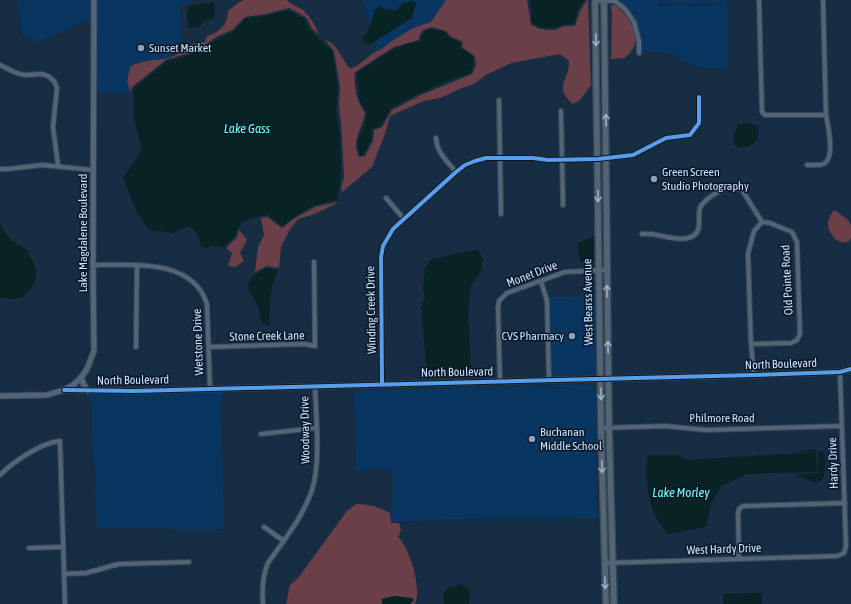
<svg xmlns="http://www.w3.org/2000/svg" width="851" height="604" font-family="'Asap Condensed',sans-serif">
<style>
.built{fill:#093660}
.green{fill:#6a3f48;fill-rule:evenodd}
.water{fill:#072324}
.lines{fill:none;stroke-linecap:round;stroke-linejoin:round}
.minor-casing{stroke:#38485a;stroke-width:6}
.tertiary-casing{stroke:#38485a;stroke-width:7}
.secondary-casing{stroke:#38485a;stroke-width:8}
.minor{stroke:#536475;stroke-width:4}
.tertiary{stroke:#536475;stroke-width:5}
.secondary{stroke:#536475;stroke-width:5.5}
.cycleway-casing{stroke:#071728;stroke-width:6}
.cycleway{stroke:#5a9eea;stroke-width:4}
.oneway{stroke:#9cb0c6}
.poi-dot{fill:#8da3bb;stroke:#071728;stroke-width:1.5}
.labels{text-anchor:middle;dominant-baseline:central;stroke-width:3;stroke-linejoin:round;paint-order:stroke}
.poi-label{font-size:12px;fill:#cde3fc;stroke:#071728;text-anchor:start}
.street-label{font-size:12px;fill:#cde3fc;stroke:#071728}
.water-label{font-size:13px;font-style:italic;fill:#77f9f5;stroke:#071728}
</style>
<rect width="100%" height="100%" fill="#172d43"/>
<g class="built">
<polygon points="17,0 92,0 92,22 84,22 37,43 23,36"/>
<polygon points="97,0 196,0 180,5 182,49 172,56 158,60 135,63 127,82 131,93 96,93"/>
<polygon points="363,0 446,0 431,22 413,28 380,50 376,51 377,44 376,41 411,18 412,1 403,3 396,10 375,10 370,24"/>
<polygon points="617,0 659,0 659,5 661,6 721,5 723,3 724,0 727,0 728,67 717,68 706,68 690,64 686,61 678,60 675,53 642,52 642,40 635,20 626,7"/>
<polygon points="661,0 721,0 721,3 661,4"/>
<polygon points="595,296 596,376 551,378 552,351 549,297"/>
<polygon points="589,384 596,390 597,518 455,519 392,522 393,470 356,470 354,391"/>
<polygon points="223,390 221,406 224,529 97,528 91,402 90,392"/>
</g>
<g class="green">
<path d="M244,0H287C292,5 297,6 303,10C309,15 317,27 318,34L312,28L306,17L289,8L265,14L245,17L232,30L218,36L195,52L167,59L131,88V93L127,82L130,67C141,59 158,61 171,57C178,55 181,49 188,49L192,44L205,42L207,36C220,32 227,26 228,11L238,3Z"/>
<path d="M446,0H527L531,25L540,29L550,30H555L565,26H575L580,11L587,0H588L591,85L580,100L573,104C552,86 570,81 569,61L560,54L511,63L486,75L474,84L462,88L440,98L424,101L390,116L385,134L372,167L342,192L341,189L344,177L342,135L339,105L340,87L334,51L325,40C337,43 342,59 350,69L358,65L376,51L380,50L395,39L413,28L431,22ZM432,27L446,31L450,36L463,42L462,47L475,56L476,65L472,74L421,95L392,110L382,127L374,130L373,141L365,156L359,157C351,141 362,129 365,113C356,100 354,89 355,72L394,47L419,40V36L423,30Z"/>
<path d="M615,4C624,12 636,27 636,39C636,46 630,53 625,58L611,59L612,14L611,6Z"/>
<polygon points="337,202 337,203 315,214 298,219 289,231 281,247 279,268 267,266 255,272 258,247 264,235 261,218 267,217 282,228 295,218 315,207"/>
<path d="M833,211H836L848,220L851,225V238L848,242C839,243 837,241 832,235C826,227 827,220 833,211Z"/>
<polygon points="239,230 247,240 240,253 244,261 235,267 228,266 232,253 226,248 237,237"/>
<path d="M356,504C369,504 379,507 390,513L391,523H399L401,530L398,537C410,548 422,589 415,604H410L412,603C398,594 397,597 382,599V604H286L290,585L298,578L347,511Z"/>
</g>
<g class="water">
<path d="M530,0H584L578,10L574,24C556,23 552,34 532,23L531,19L532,15Z"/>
<polygon points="412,1 416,3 412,18 369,45 362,41 362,38 368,32 375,10 379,6 385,9 396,10 403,3"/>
<path d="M214,2L215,15L212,19L205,21L197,28H190C185,22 187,14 189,6Z"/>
<polygon points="288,10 304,18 310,30 332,51 338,87 336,112 340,135 341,177 337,200 314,205 294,217 282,226 268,215 260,216 242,222 237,229 235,236 224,247 213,246 206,248 201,246 198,236 191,227 185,227 173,233 149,230 137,213 123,177 142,151 134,118 133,89 168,61 196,53 220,38 233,32 246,18 266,16"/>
<path d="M431,29L445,32L448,37L461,43L460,48L473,56V65L470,74L457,77L420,93L391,108L381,126L372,129L371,141L363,155L360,156L357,142L365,124L367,113L360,102L357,81V73C378,59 396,44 421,41V37L424,31Z"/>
<path d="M744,123L757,125C764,140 747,154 734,144C732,135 735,125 744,123Z"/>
<polygon points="0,224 10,239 27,250 36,268 36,280 30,290 23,297 14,299 0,298"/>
<polygon points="594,236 594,260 580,261 577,244"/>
<polygon points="473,250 478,250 483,259 481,271 471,285 468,310 471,368 450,369 427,373 421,307 425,297 423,290 425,268 430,260 462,252 468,252"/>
<path d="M267,268L278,270L271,290L269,325L262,323C259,317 260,310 257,304C255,300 251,295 249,291C245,278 259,272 267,268Z"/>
<path d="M813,449L824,452C826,462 826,472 822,480L816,483L795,475L818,473V451L797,452Z"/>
<path d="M816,452L817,472L748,474L721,486L711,504L706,527L668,534C665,529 661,525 658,521C649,506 643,471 648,455H677L686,460Z"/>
<path d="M458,584L462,585L468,588L470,597L469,604H444L443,593C447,588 451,586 457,587Z"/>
<polygon points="761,593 762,604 723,604 723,594"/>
<polygon points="394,596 412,598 414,600 410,604 382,604 382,599"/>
</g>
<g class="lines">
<defs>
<g id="minor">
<polyline points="759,0 762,112 765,115 826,115"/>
<polyline points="596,1 615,1 625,9 634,22 639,41 639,53"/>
<polyline points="0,65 14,72 24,75 42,74 48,76 54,81 57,88 53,127 58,165"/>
<polyline points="499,100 501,214"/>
<polyline points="561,111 563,205"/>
<path d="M436,138C437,153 447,161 456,172"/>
<path d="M807,165C812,165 821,166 825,163C835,156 828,125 826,115L823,0"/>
<polyline points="0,169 8,169 42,165 93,170"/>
<polyline points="386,198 404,219"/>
<path d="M642,234C657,232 680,244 693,236C703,230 697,217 700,208C703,200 722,188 730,188C734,187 738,189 742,190L762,222L770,223L792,232L797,242L800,334L797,340L791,343L751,344"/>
<path d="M93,265C131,265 193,258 207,304L210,388"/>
<polyline points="541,281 547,301 549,380"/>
<polyline points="136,347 137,265"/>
<polyline points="209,347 305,344 315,346 314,262"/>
<polyline points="754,375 751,344 748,254 754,231 762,222"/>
<polyline points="500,381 498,307 499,301 507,293 565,272 607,270"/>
<polyline points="382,384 381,257 383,246 393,229 456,172 465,165 475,161 486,158 533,158 548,160 598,159 633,155 666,138 690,135 699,123 699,97"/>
<polyline points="601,428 665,426 706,430 842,426"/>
<polyline points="261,434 316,428"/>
<path d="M0,475C14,461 41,443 60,441L65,604"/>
<polyline points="264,527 284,541"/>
<polyline points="29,548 63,547"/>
<polyline points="739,559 738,514 739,509 743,506 845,503"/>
<polyline points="605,563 837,556 844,553 846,546 840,372"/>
<polyline points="64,574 86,573 119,564 189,562"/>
<path d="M263,604C262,590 262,576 268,563C284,540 303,517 312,490C321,462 316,416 315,386"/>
</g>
<g id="tertiary">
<polyline points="81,377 84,385 88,391"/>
<polyline points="64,390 135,391 754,375 840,372 851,369"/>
<polyline points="0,396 47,395 64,390 73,385 81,378 87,369 94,351 93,265 94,0"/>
</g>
<g id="secondary">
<polyline points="595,0 601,428 606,604"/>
<polyline points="604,0 609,428 614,604"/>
</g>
</defs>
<use href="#minor" class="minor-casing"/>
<use href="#tertiary" class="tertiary-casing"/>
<use href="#secondary" class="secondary-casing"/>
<use href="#minor" class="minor"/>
<use href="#tertiary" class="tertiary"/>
<use href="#secondary" class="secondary"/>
<defs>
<g id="cycleway">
<polyline points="382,384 381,257 383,246 393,229 456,172 465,165 475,161 486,158 533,158 548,160 598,159 633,155 666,138 690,135 699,123 699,97"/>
<polyline points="64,390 135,391 754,375 840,372 851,369"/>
</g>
</defs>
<use href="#cycleway" class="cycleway-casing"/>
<use href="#cycleway" class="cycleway"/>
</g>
<defs><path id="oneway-shaft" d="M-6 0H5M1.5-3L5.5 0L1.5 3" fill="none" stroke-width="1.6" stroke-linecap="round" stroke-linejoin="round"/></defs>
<g class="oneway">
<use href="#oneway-shaft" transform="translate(596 40) rotate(89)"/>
<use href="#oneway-shaft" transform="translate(606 120) rotate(-91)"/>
<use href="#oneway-shaft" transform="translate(598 196) rotate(90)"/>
<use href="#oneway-shaft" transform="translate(607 291) rotate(-91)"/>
<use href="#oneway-shaft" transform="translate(608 347) rotate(-91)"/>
<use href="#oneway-shaft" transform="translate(601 394) rotate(89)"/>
<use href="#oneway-shaft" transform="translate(602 467) rotate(88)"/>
<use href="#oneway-shaft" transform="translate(605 583) rotate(88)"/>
</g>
<g class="poi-dot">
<circle cx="141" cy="48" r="4"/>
<circle cx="654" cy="179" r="4"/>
<circle cx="572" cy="336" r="4"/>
<circle cx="532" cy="439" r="4"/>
</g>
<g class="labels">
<g class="poi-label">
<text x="149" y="48">Sunset Market</text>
<text x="662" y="172">Green Screen<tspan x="662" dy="14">Studio Photography</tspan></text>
<text x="564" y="336" text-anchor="end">CVS Pharmacy</text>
<text x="540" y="432">Buchanan<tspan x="540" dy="14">Middle School</tspan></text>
</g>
<g class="street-label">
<text transform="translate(83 233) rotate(-90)">Lake Magdalene Boulevard</text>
<text transform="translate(532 274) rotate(-21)">Monet Drive</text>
<text transform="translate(787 280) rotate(-93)">Old Pointe Road</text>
<text transform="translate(588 302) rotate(-91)">West Bearss Avenue</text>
<text transform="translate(371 310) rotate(-91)">Winding Creek Drive</text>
<text transform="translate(267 336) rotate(-1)">Stone Creek Lane</text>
<text transform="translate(198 342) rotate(-92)">Wetstone Drive</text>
<text transform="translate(781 364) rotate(-2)">North Boulevard</text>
<text transform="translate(457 372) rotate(-1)">North Boulevard</text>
<text transform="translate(133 380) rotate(-1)">North Boulevard</text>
<text x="722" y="418">Philmore Road</text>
<text transform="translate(305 430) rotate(-91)">Woodway Drive</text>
<text transform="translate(833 463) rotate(-92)">Hardy Drive</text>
<text transform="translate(724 549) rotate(-2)">West Hardy Drive</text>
</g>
<g class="water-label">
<text x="247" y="128">Lake Gass</text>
<text x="681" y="492">Lake Morley</text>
</g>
</g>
</svg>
